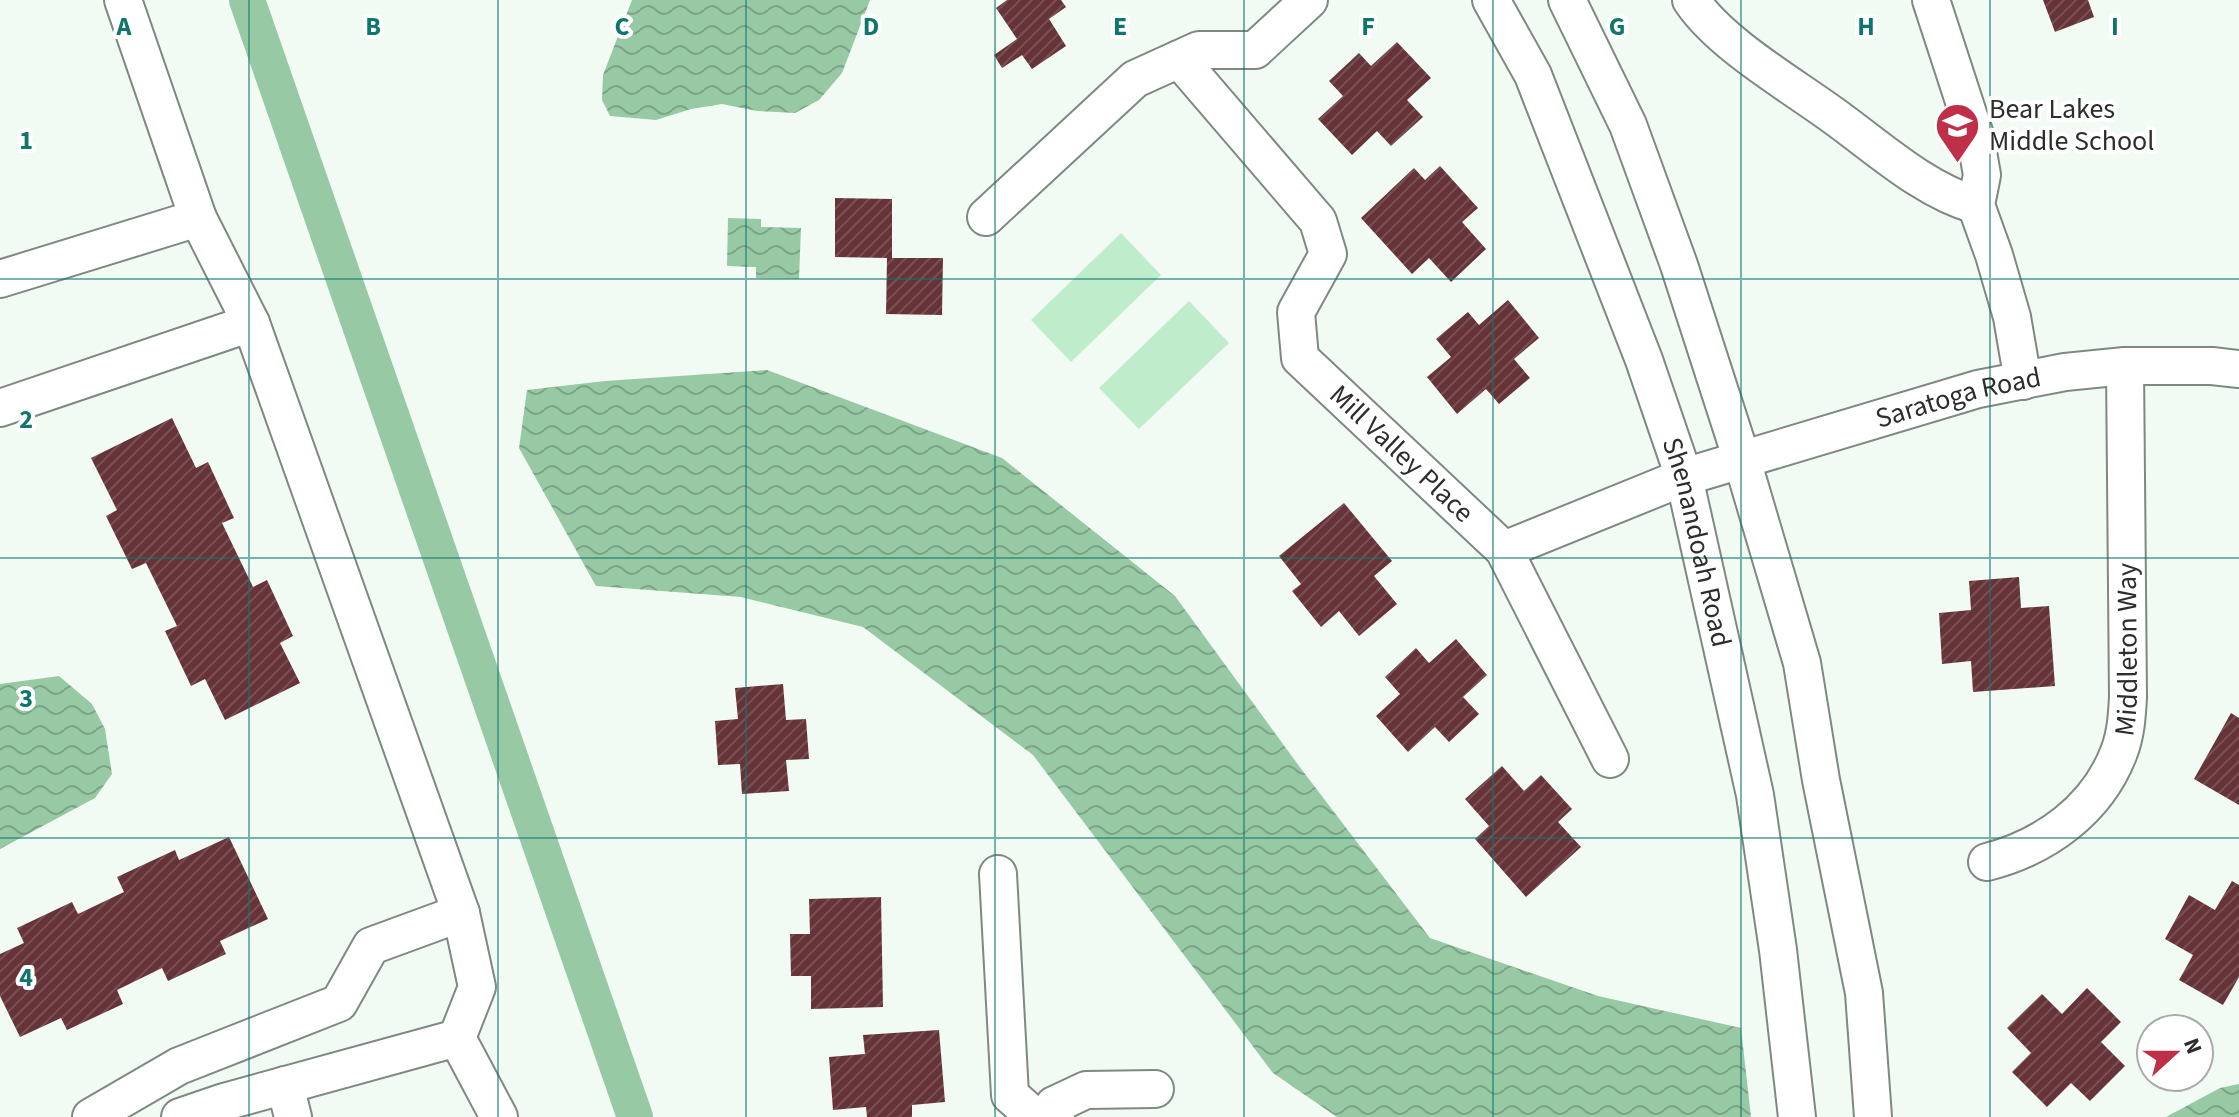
<svg xmlns="http://www.w3.org/2000/svg" width="2239" height="1117" font-family="'Source Sans 3',sans-serif">
<style>
.pitch{fill:#bfedcb}
.water{fill:url(#water-waves)}
.lines{fill:none;stroke-linecap:round;stroke-linejoin:round}
.canal{stroke:#98c9a5;stroke-width:36}
.building{fill:url(#building-hatch)}
.minor-casing{stroke:#7f8881;stroke-width:40}
.minor{stroke:#fff;stroke-width:36}
.grid{fill:none;stroke:#0f766e;stroke-width:2;stroke-opacity:0.55}
.labels{text-anchor:middle;dominant-baseline:central;stroke-width:8;stroke-linejoin:round;paint-order:stroke}
.poi-label{font-size:28px;fill:#2b2e2b;stroke:#fff;text-anchor:start}
.street-label{font-size:28px;fill:#2b2e2b;stroke:#fff}
.grid-label{font-size:26px;text-anchor:middle;font-weight:bold;fill:#0f766e;stroke:#fff;stroke-width:8;stroke-linejoin:round;paint-order:stroke}
</style>
<defs>
<pattern id="water-waves" width="16" height="10" patternUnits="userSpaceOnUse" patternTransform="scale(2)"><rect width="16" height="10" fill="#98c9a5"/><path d="M0 5q4-4 8 0t8 0" fill="none" stroke="#7ca487"/></pattern>
<pattern id="building-hatch" width="6" height="6" patternUnits="userSpaceOnUse" patternTransform="scale(2)"><rect width="6" height="6" fill="#663438"/><path d="M-1 1l2-2M0 6l6-6M5 7l2-2" fill="none" stroke="#785053"/></pattern>
</defs>
<rect width="100%" height="100%" fill="#f1fbf3"/>
<g class="pitch">
<polygon points="1121,233 1161,275 1071,362 1031,320"/>
<polygon points="1189,301 1229,343 1139,429 1099,388"/>
</g>
<g class="water">
<polygon points="632,0 870,0 842,73 819,100 795,113 757,111 722,104 691,109 656,120 610,116 602,100 603,75"/>
<polygon points="728,218 761,219 761,227 801,228 799,279 756,278 756,267 727,266"/>
<polygon points="767,370 1002,458 1175,596 1299,766 1430,938 1598,996 1741,1028 1751,1117 1337,1117 1273,1073 1033,755 863,627 741,597 596,586 519,448 527,390 605,381"/>
<polygon points="59,676 92,704 105,729 112,774 95,798 0,849 0,684"/>
<polygon points="2239,1084 2239,1117 2166,1117 2220,1088"/>
</g>
<g class="lines">
<polyline class="canal" points="247,0 635,1117"/>
</g>
<g class="building">
<polygon points="1007,0 1061,0 1066,7 1049,19 1066,46 1032,69 1022,55 1002,68 994,55 1017,39 996,8"/>
<polygon points="2043,0 2088,0 2094,17 2055,32"/>
<polygon points="1397,42 1431,78 1407,100 1423,117 1391,146 1377,131 1352,155 1318,119 1343,96 1329,81 1359,53 1371,66"/>
<polygon points="1440,166 1478,208 1462,222 1486,249 1451,282 1429,258 1412,274 1361,218 1414,168 1425,180"/>
<polygon points="835,198 892,199 892,258 943,258 942,315 886,314 887,258 835,257"/>
<polygon points="1508,300 1539,338 1514,359 1530,378 1499,404 1486,389 1457,414 1427,377 1451,357 1436,339 1468,312 1479,325"/>
<polygon points="172,418 196,468 208,462 234,518 222,523 253,587 267,580 293,636 280,643 300,683 225,720 205,679 191,686 165,631 177,626 146,563 132,569 106,516 117,510 91,458"/>
<polygon points="1344,503 1392,561 1374,576 1397,604 1359,636 1339,611 1321,627 1292,591 1301,584 1279,556"/>
<polygon points="2019,577 2021,608 2049,606 2055,686 1973,692 1971,661 1942,664 1939,613 1971,610 1969,581"/>
<polygon points="1456,639 1487,675 1463,697 1479,714 1449,742 1435,727 1408,752 1376,716 1400,694 1385,677 1416,648 1429,663"/>
<polygon points="783,684 786,720 806,719 809,759 786,760 789,791 742,794 740,764 718,765 715,721 738,719 735,688"/>
<polygon points="2231,713 2239,718 2239,805 2194,779"/>
<polygon points="1502,766 1524,791 1541,775 1572,809 1558,822 1581,847 1526,897 1475,839 1489,826 1465,799"/>
<polygon points="229,837 268,919 220,941 226,954 168,981 162,968 117,990 123,1004 67,1030 61,1018 20,1037 0,996 0,954 24,943 17,928 72,902 78,914 124,892 117,877 175,850 179,860"/>
<polygon points="2232,881 2239,885 2239,977 2223,1005 2179,980 2193,955 2165,939 2189,895 2215,910"/>
<polygon points="881,897 883,1007 811,1009 811,976 791,976 790,934 810,934 809,899"/>
<polygon points="2087,988 2121,1022 2101,1042 2125,1066 2090,1101 2071,1083 2047,1107 2012,1072 2031,1053 2007,1028 2042,994 2062,1014"/>
<polygon points="939,1030 945,1102 912,1105 912,1117 867,1117 866,1107 833,1110 829,1057 865,1054 863,1035"/>
</g>
<g class="lines">
<defs>
<g id="minor">
<polyline points="123,0 198,218 251,323 461,913 477,987 457,1038"/>
<path id="s1" d="M1491,0L1533,75L1644,360L1684,477L1755,795L1778,950L1797,1117"/>
<polyline points="1567,0 1628,125 1679,265 1742,460 1802,663 1821,780 1864,993 1873,1117"/>
<path d="M1691,0C1719,42 1785,81 1827,111C1873,143 1922,190 1976,205"/>
<polyline points="1931,0 1975,135 1982,175 1976,205 1994,255 2012,317 2023,381"/>
<path id="s2" d="M1179,59L1318,221L1328,254L1296,312L1300,358L1504,550L1610,759"/>
<polyline points="986,217 1135,79 1199,50 1255,50 1309,0"/>
<polyline points="0,279 198,218"/>
<polyline points="0,408 251,323"/>
<path id="s3" d="M1504,550L1684,477L1978,389L2065,372L2125,366H2212L2239,369"/>
<path id="s4" d="M1987,862C2045,847 2097,810 2119,752C2126,734 2127,715 2128,697L2125,366"/>
<polyline points="998,874 1010,1095 1035,1117"/>
<polyline points="285,1085 293,1117"/>
<polyline points="91,1117 179,1066 339,1003 371,946 461,913"/>
<polyline points="180,1117 224,1102 457,1038 499,1117"/>
<polyline points="1056,1117 1054,1105 1086,1090 1155,1089"/>
</g>
</defs>
<use href="#minor" class="minor-casing"/>
<use href="#minor" class="minor"/>
</g>
<path class="grid" d="M249,0V1117M498,0V1117M746,0V1117M995,0V1117M1244,0V1117M1493,0V1117M1741,0V1117M1990,0V1117M0,279H2239M0,558H2239M0,838H2239"/>
<defs>
<symbol id="school-pin" viewBox="-11 -11 22 30"><path d="M0 17L-7.5 6A9.5 9.5 0 1 1 7.5 6Z" fill="#c02f48" stroke="#fff"/><path d="M0-5L7-2L0 1L-7-2ZM-4 1L0 2.5L4 1V4Q0 6-4 4Z" fill="#fff"/></symbol>
</defs>
<g fill-rule="evenodd">
<use href="#school-pin" x="1932" y="100" width="51" height="69"/>
</g>
<g class="labels">
<g class="poi-label">
<text x="1989" y="109">Bear Lakes<tspan x="1989" dy="32">Middle School</tspan></text>
</g>
<g class="street-label">
<text stroke="none"><textPath href="#s3" startOffset="480">Saratoga Road</textPath></text>
<text stroke="none"><textPath href="#s2" startOffset="500">Mill Valley Place</textPath></text>
<text stroke="none"><textPath href="#s1" startOffset="582">Shenandoah Road</textPath></text>
<text stroke="none"><textPath href="#s4" startOffset="282">Middleton Way</textPath></text>
</g>
</g>
<g class="grid-label">
<text x="124" y="35">A</text>
<text x="373" y="35">B</text>
<text x="622" y="35">C</text>
<text x="871" y="35">D</text>
<text x="1120" y="35">E</text>
<text x="1368" y="35">F</text>
<text x="1617" y="35">G</text>
<text x="1866" y="35">H</text>
<text x="2115" y="35">I</text>
<text x="26" y="149">1</text>
<text x="26" y="428">2</text>
<text x="26" y="707">3</text>
<text x="26" y="986">4</text>
</g>
<g transform="translate(2175 1053) rotate(69)"><circle r="38" fill="#ffffff" stroke="#aaabaa" stroke-width="2"/>
<path d="M0-6L14 30L0 20L-14 30Z" fill="#c02f48"/>
<text y="-12" font-size="22" font-weight="bold" text-anchor="middle" fill="#2b2e2b">N</text>
</g>
</svg>
